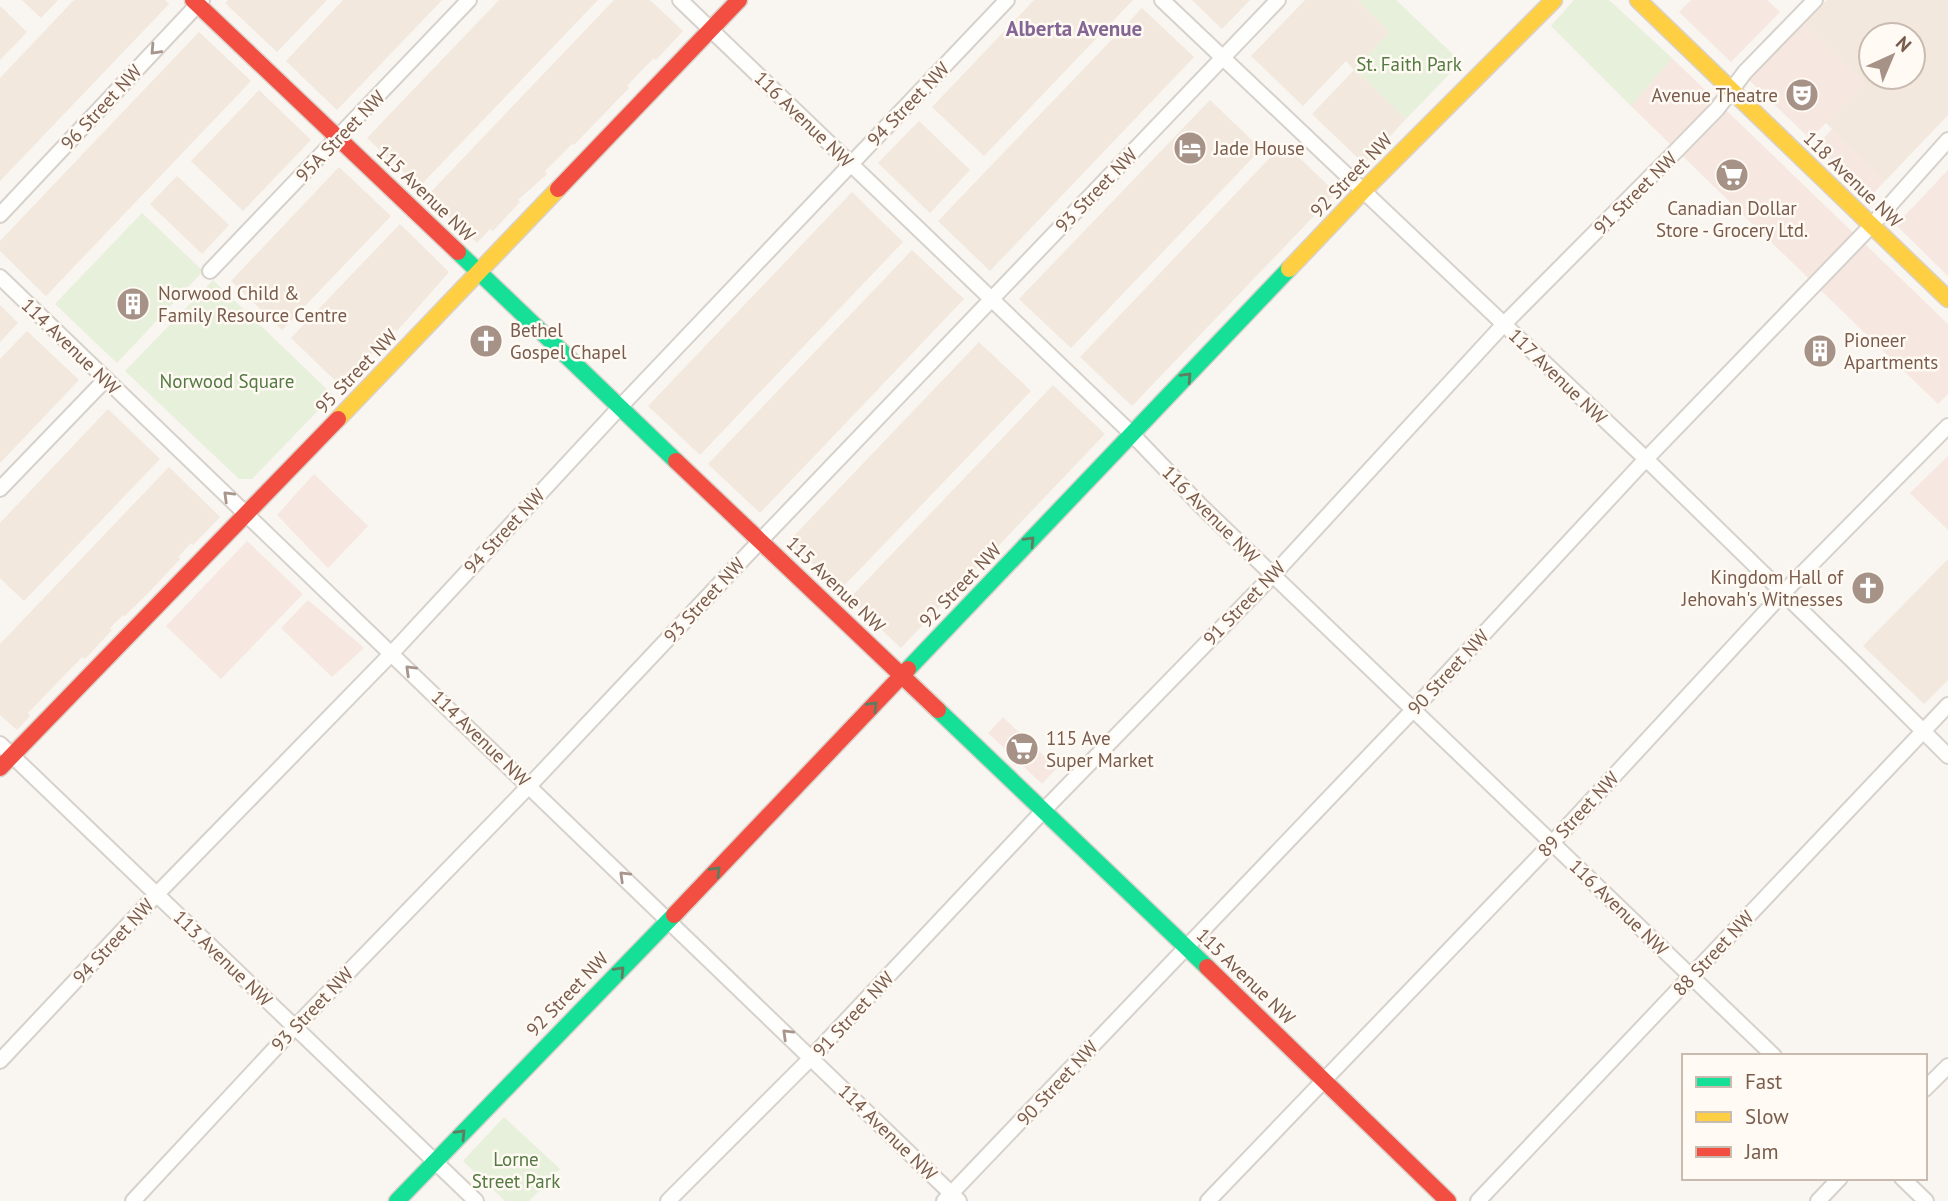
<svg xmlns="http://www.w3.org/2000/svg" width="1948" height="1201" font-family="'PT Sans',sans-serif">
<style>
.residential{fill:#f2e8de;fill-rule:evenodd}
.commercial{fill:#f6e8e1}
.green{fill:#e7f0db}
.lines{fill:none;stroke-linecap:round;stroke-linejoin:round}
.street-casing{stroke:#d7d1cb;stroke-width:18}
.fast-casing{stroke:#d9d2cb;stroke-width:19}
.slow-casing{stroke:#d9d2cb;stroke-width:19}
.jam-casing{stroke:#d9d2cb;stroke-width:19}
.street{stroke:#fefefd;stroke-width:14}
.fast{stroke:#16e098;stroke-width:16}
.slow{stroke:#ffcf43;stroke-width:16}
.jam{stroke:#f24e42;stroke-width:16}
.oneway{stroke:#a8958b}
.oneway2{stroke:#617d60}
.labels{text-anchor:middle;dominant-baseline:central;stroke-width:5;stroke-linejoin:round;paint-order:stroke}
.park-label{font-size:19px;fill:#537a41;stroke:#fffaf3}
.poi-label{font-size:19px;fill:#7a5c4d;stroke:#fffaf3;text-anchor:start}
.street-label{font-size:19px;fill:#7a5c4d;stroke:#fffaf3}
.neighbourhood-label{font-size:21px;font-weight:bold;fill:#846695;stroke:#fffaf3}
</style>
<rect width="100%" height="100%" fill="#f9f5f0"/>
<g class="residential">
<polygon points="22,0 58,0 41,18"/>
<polygon points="74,0 165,0 169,4 0,181 0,78"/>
<polygon points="228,0 327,0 277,52 225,3"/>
<polygon points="343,0 442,0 337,110 286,61"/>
<polygon points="499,0 598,0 419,187 367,138"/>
<polygon points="614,0 650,0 683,31 656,60 654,58 640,72 627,86 629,88 574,145 572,144 545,171 547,174 518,200 520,202 493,231 490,229 477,243 427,196"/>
<polygon points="1034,0 1133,0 984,156 932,107"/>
<polygon points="1192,0 1250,0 1222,29"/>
<polygon points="1305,0 1358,0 1390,32 1355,69 1406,119 1364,164 1312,114 1354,70 1346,61 1303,106 1251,56"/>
<path d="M1827,0H1948V115L1885,181L1825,122L1865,83L1803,24ZM1871,35H1913V77H1871Z"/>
<polygon points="0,6 27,32 0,60"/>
<polygon points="1142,8 1194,57 990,271 938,221"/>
<polygon points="199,32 251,81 46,296 0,251 0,241"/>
<polygon points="259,90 311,140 243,211 191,161"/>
<polygon points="1210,100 1261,149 1071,348 1019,299"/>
<polygon points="919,121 970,170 930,213 878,163"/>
<polygon points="1284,143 1336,193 1132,406 1080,357"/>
<polygon points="339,167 391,216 282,330 231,281"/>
<polygon points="177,176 229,225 202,254 150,204"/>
<polygon points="852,192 903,242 700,455 648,406"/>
<polygon points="400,224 449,272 397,331 395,329 355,371 356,374 343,388 291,338"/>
<polygon points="912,250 964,299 760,513 708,464"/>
<polygon points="0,305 18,323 0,342"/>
<polygon points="27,331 79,380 0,463 0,359"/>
<polygon points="979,342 1031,391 840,590 789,541"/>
<polygon points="1053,385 1105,434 901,648 849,599"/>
<polygon points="108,409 160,459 24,601 0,578 0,523"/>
<polygon points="169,467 220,517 193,545 191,543 178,557 180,559 153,588 125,616 123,615 110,628 112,630 85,659 82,657 28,713 30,716 17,730 0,715 0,644"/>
<polygon points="1948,559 1948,680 1924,704 1863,646"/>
</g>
<g class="commercial">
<polygon points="1691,0 1767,0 1780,12 1731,62 1679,12"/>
<polygon points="1803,24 1866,83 1810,139 1749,80"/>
<polygon points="1672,58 1948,324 1948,394 1938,404 1631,106"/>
<polygon points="1832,129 1885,181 1869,198 1816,146"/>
<polygon points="1948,170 1948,276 1896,225"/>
<polygon points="1948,456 1948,530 1910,493"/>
<polygon points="314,474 368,526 328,568 277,515"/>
<polygon points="247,541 303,594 221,679 166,626"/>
<polygon points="308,600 364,648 332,677 281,628"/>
<polygon points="1003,717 1057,768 1042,784 988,733"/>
</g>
<g class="green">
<polygon points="1358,0 1396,0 1461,62 1406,119 1355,69 1390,32"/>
<polygon points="1574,0 1609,0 1672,58 1631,106 1551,26"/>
<polygon points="142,213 203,271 117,363 55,304"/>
<polygon points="213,280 333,395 252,479 239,479 125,371"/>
<polygon points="504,1117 560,1169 529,1201 505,1201 463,1161"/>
</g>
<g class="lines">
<defs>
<g id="street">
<polyline points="680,0 1132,434 1201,506 1774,1056"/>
<polyline points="1162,0 1646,459 1854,662 1948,756"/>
<polyline points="0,215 202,0"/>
<polyline points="210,271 469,0"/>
<polyline points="0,277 959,1201"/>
<polyline points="0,489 106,379"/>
<polyline points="0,744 476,1201"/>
<polyline points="0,1061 157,894 392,653 620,407 1007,0"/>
<polyline points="1925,1089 1948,1066"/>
<polyline points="1902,1178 1926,1201"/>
<polyline points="133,1201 295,1027 530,785 760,541 1278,0"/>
<polyline points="668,1201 811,1058 1043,811 1273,575 1504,324 1674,153 1717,109 1745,72 1815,0"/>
<polyline points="944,1201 1413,710 1646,459 1871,226 1948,140"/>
<polyline points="1208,1201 1552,843 1782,594 1948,426"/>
<polyline points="1478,1201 1948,705"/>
<polyline points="1818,1201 1840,1178"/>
</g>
<g id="fast">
<polyline points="458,252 676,461"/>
<polyline points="908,669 1289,269"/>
<polyline points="938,710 1207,967"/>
<polyline points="397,1201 674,915"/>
</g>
<g id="slow">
<polyline points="1638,0 1948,299"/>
<polyline points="1289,269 1364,190 1554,0"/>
<polyline points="338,419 558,189"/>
</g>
<g id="jam">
<polyline points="193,0 458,252"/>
<polyline points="558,189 739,0"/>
<polyline points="676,461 938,710"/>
<polyline points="0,768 338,419"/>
<polyline points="674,915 908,669"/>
<polyline points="1207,967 1448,1201"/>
</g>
</defs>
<use href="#street" class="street-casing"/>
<use href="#fast" class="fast-casing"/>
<use href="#slow" class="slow-casing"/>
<use href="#jam" class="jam-casing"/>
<use href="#street" class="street"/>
<use href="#fast" class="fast"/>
<use href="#slow" class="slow"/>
<use href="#jam" class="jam"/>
</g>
<defs><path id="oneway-chevron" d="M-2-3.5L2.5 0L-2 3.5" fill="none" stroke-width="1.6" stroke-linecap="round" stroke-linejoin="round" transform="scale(1.75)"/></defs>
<g class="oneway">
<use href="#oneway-chevron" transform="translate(155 50) rotate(133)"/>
<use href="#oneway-chevron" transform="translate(228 496) rotate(-136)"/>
<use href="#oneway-chevron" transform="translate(410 670) rotate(-136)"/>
<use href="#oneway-chevron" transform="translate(624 876) rotate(-136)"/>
<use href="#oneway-chevron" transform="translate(787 1034) rotate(-136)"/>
</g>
<g class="oneway2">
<use href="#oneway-chevron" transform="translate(1187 377) rotate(-47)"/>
<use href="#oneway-chevron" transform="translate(1030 541) rotate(-46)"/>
<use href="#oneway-chevron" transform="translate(873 706) rotate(-46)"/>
<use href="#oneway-chevron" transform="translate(716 871) rotate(-46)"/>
<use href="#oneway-chevron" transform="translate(620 971) rotate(-46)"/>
<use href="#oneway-chevron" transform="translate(461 1134) rotate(-46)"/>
</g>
<defs>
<symbol id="theatre-disc" viewBox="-11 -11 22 22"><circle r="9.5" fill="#a69286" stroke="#fffaf3"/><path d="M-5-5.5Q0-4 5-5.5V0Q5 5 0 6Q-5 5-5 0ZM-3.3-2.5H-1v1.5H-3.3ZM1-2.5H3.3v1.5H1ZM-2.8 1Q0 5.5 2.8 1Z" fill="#fff"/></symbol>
<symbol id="hotel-disc" viewBox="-11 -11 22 22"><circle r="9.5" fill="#a69286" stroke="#fffaf3"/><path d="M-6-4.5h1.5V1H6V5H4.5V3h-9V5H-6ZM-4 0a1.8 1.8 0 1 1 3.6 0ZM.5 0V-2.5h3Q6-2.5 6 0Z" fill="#fff"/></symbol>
<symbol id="supermarket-disc" viewBox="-11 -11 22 22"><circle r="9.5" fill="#a69286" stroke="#fffaf3"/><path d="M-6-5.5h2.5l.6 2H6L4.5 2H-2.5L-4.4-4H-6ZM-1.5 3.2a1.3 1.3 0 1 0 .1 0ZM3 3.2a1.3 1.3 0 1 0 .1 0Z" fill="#fff"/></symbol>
<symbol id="building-disc" viewBox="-11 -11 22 22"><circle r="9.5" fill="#a69286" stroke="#fffaf3"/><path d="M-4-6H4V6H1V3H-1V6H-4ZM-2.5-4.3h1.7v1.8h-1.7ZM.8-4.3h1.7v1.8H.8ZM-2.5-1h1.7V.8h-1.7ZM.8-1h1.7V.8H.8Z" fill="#fff"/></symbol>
<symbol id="church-disc" viewBox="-11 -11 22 22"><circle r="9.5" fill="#a69286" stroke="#fffaf3"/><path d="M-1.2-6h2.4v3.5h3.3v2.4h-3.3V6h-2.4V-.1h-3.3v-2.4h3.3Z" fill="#fff"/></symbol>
</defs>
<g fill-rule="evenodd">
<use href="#theatre-disc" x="1783" y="76" width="38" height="38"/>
<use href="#hotel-disc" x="1171" y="129" width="38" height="38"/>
<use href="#supermarket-disc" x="1713" y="156" width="38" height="38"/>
<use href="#building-disc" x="114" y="285" width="38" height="38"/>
<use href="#church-disc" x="467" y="322" width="38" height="38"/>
<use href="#building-disc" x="1801" y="332" width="38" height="38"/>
<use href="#church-disc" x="1849" y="569" width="38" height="38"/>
<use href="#supermarket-disc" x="1003" y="730" width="38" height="38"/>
</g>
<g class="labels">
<g class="park-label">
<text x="1409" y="64">St. Faith Park</text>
<text x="227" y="381">Norwood Square</text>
<text x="516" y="1159">Lorne<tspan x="516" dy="22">Street Park</tspan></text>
</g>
<g class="poi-label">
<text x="1778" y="95" text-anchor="end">Avenue Theatre</text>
<text x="1214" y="148">Jade House</text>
<text x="1732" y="208" text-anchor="middle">Canadian Dollar<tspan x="1732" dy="22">Store - Grocery Ltd.</tspan></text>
<text x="158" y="293">Norwood Child &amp;<tspan x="158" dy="22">Family Resource Centre</tspan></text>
<text x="510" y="330">Bethel<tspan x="510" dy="22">Gospel Chapel</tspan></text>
<text x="1844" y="340">Pioneer<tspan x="1844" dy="22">Apartments</tspan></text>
<text x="1843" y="577" text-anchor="end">Kingdom Hall of<tspan x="1843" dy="22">Jehovah's Witnesses</tspan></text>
<text x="1046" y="738">115 Ave<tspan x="1046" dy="22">Super Market</tspan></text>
</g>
<g class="street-label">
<text transform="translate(908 104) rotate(-46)">94 Street NW</text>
<text transform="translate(101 107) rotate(-47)">96 Street NW</text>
<text transform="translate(804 119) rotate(44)">116 Avenue NW</text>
<text transform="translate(340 136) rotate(-46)">95A Street NW</text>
<text transform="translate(1351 175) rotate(-46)">92 Street NW</text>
<text transform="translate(1853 179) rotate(44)">118 Avenue NW</text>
<text transform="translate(1096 190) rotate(-46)">93 Street NW</text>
<text transform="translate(426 193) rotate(44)">115 Avenue NW</text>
<text transform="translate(1635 193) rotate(-45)">91 Street NW</text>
<text transform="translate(71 346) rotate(44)">114 Avenue NW</text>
<text transform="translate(356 371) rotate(-46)">95 Street NW</text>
<text transform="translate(1558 376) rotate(44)">117 Avenue NW</text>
<text transform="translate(1211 514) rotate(45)">116 Avenue NW</text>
<text transform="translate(504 531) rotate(-47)">94 Street NW</text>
<text transform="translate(836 584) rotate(44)">115 Avenue NW</text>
<text transform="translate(960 585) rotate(-46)">92 Street NW</text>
<text transform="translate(704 600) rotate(-47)">93 Street NW</text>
<text transform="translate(1244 603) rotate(-46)">91 Street NW</text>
<text transform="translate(1448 672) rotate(-47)">90 Street NW</text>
<text transform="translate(481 738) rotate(44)">114 Avenue NW</text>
<text transform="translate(1578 814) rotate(-47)">89 Street NW</text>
<text transform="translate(1619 907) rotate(44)">116 Avenue NW</text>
<text transform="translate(113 941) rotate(-47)">94 Street NW</text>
<text transform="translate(1713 953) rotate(-47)">88 Street NW</text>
<text transform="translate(223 958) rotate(44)">113 Avenue NW</text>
<text transform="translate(1246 976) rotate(44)">115 Avenue NW</text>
<text transform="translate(567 994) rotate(-46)">92 Street NW</text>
<text transform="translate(312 1009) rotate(-46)">93 Street NW</text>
<text transform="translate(853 1014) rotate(-47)">91 Street NW</text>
<text transform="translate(1057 1083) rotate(-47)">90 Street NW</text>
<text transform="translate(888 1132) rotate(44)">114 Avenue NW</text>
</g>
<g class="neighbourhood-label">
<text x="1074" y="28">Alberta Avenue</text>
</g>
</g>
<rect x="1682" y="1054" width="245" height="126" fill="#fffaf3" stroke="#cabbb1" stroke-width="2"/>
<rect x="1696" y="1077" width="35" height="10" fill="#16e098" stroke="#cabbb1" stroke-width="2"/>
<text x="1745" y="1089" font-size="21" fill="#7a5c4d">Fast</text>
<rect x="1696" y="1112" width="35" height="10" fill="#ffcf43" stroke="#cabbb1" stroke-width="2"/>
<text x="1745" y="1124" font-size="21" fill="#7a5c4d">Slow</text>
<rect x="1696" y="1147" width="35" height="10" fill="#f24e42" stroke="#cabbb1" stroke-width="2"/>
<text x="1745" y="1159" font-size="21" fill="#7a5c4d">Jam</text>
<g transform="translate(1892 56) rotate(44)"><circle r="33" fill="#fffaf3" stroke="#cabbb1" stroke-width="2"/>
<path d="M0-5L12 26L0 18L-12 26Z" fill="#a69286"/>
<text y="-10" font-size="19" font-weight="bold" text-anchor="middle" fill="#7a5c4d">N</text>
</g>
</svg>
